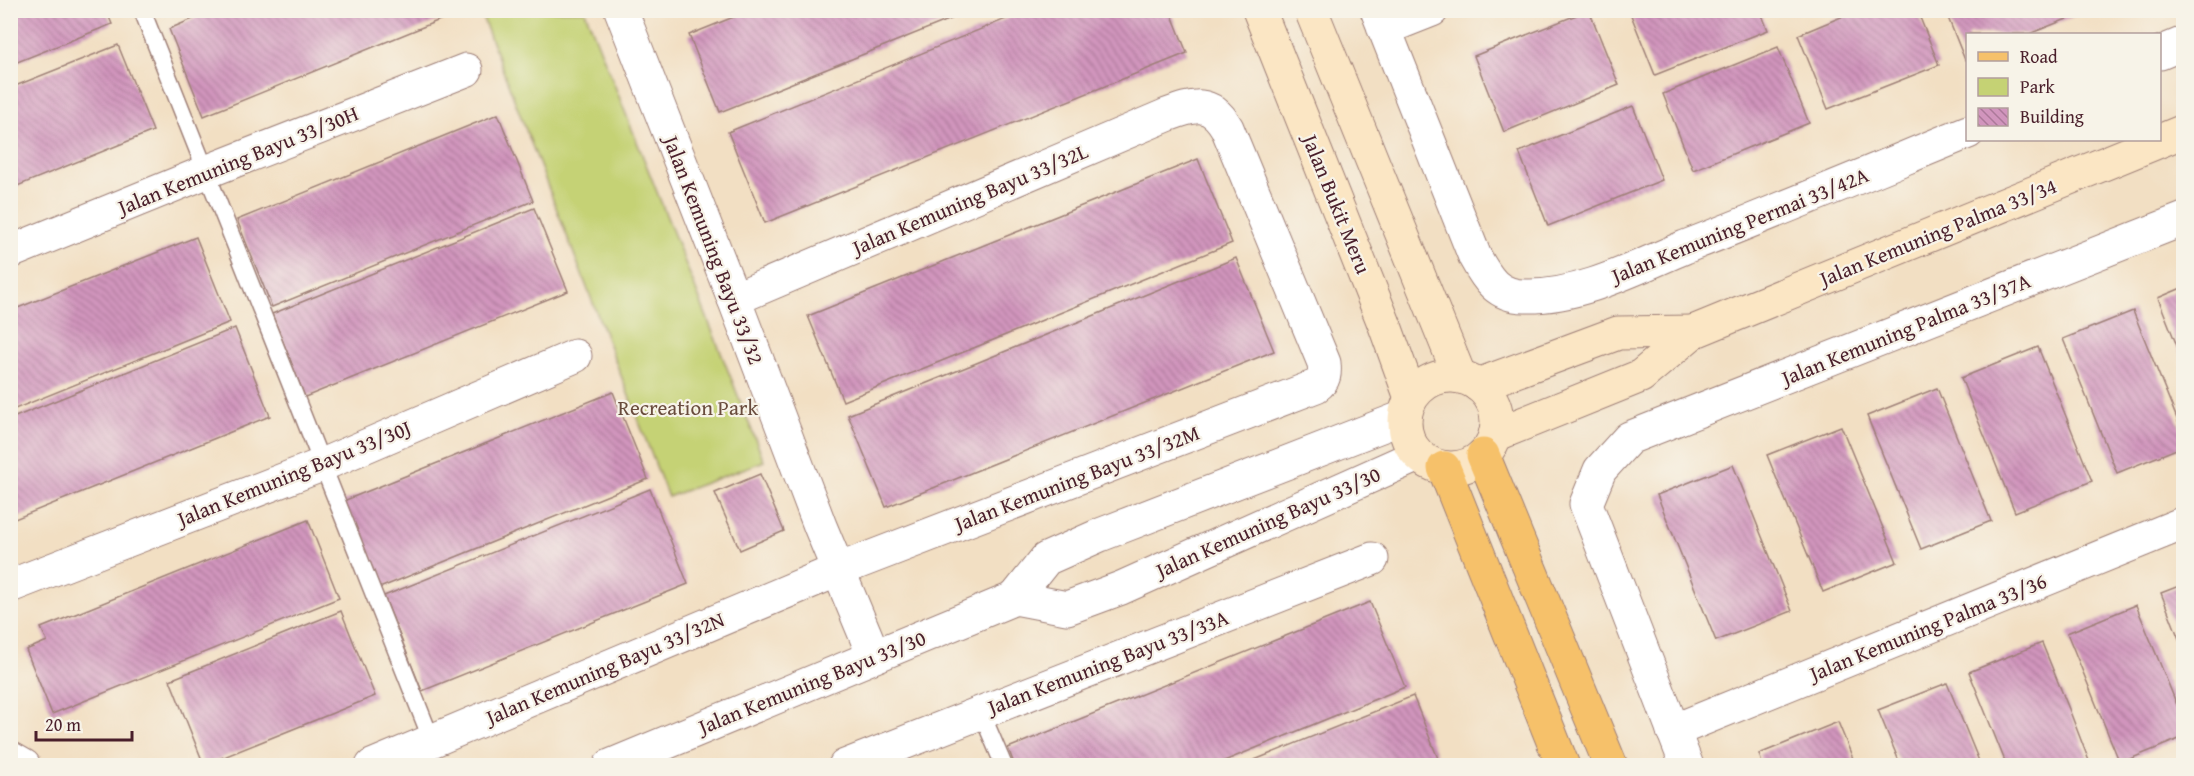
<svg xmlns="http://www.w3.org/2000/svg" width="2194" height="776" font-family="'Gentium Book Plus',serif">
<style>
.green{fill:#c5d274;stroke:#887850;stroke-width:1.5}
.building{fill:url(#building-back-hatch)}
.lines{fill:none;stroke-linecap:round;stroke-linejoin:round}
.service-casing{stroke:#9e7f77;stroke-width:19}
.minor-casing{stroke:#9e7f77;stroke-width:35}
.secondary-casing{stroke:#9e7f77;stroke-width:35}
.primary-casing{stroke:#9e7f77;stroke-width:35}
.service{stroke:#fff;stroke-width:16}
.minor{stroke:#fff;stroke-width:33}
.secondary{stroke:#fbe6c4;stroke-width:33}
.primary{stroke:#f6c16b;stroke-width:33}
.labels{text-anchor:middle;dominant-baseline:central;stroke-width:4.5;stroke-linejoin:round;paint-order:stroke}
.street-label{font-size:21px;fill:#4a1f2b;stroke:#f7f3e8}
.park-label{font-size:21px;fill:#694c3d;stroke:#f7f3e8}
</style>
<defs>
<pattern id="building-back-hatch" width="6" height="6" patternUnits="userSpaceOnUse" patternTransform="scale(1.5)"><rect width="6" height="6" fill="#d195bd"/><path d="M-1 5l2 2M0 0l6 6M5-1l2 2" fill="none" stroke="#ac799a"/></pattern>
</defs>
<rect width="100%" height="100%" fill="#f7f3e8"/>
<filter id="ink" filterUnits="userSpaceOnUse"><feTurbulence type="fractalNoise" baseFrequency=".0167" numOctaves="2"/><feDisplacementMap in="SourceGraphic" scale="12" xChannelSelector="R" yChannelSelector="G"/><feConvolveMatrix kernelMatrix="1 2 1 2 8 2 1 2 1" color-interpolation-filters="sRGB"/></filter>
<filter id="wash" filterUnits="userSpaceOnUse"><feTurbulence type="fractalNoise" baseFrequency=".008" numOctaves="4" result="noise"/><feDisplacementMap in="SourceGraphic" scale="24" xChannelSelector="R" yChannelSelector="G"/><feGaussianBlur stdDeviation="1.35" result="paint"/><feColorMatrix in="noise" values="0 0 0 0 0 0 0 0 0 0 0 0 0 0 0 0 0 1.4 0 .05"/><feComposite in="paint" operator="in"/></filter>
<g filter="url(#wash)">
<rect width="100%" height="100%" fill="#f2dfc3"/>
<polygon class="green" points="480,11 585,11 764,461 668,497"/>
<g id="blocks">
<g class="building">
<polygon points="10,10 106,10 112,24 10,65"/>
<polygon points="214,10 456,10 457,13 204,116 169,29"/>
<polygon points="751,10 971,10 971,11 720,112 689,35"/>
<polygon points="1028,10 1170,10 1187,53 765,223 728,132"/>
<polygon points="1589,10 1619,85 1504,132 1474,56"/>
<polygon points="1629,10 1760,10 1768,30 1655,75"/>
<polygon points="1858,10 1917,10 1939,65 1828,109 1798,35"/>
<polygon points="1945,10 2076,10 2077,15 2029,34 1968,34 1968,59 1965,60"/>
<polygon points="118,45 153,131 10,189 10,88"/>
<polygon points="1778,47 1809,123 1693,170 1663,94"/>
<polygon points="1633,106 1662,180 1548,226 1519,152"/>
<polygon points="498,114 533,201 272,307 237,220"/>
<polygon points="1198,159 1232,243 843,401 808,316"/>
<polygon points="534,208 568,291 305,397 272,314"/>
<polygon points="196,237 230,322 10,411 10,311"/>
<polygon points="1236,258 1274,351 886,507 848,415"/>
<polygon points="2184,287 2184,361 2183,361 2158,298"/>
<polygon points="2133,311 2184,436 2184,446 2117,473 2063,339"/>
<polygon points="235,328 270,416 10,521 10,419"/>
<polygon points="2038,347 2092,481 2015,512 1961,378"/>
<polygon points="1937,388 1991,521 1921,549 1867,416"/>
<polygon points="613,392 648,479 377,589 341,502"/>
<polygon points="1841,426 1897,562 1823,592 1767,455"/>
<polygon points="1733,465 1792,611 1716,641 1657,495"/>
<polygon points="760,474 784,531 740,550 715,493"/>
<polygon points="650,489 688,584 422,691 384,596"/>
<polygon points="308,520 339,598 52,714 26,650 47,641 41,628"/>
<polygon points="2184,584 2184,649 2183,649 2161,593"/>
<polygon points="1370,602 1405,687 1212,766 1015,766 1008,748"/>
<polygon points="2136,605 2184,722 2184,737 2120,763 2067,633"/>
<polygon points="341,611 375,696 204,765 170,680"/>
<polygon points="2042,643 2069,709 2091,766 2007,766 1969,672"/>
<polygon points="1947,683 1981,766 1901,766 1878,710"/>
<polygon points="1413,696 1441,766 1242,766 1242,765"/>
<polygon points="1838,722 1856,766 1763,766 1759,754"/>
</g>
</g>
</g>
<g filter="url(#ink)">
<use href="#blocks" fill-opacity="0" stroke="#9e7f77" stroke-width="1.5"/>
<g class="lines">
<defs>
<g id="service">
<polyline points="142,10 432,741"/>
<polyline points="981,712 1004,766"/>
</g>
<g id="minor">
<polyline points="621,10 734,299 820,526 874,656"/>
<path d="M1377,10L1475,257C1487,279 1497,296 1525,296C1578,298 1637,267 1685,247C1780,210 1873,171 1968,132"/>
<polyline points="1384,29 1432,10"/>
<polyline points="2160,53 2184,43"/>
<polyline points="10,252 206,172 466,70"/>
<polyline points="10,586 324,464 575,356"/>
<polyline points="1015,598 1067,608 1121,588 1418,455"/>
<polyline points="1673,731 2184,523"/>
<polyline points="10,758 24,766"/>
<path d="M372,766L838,570L1316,386C1325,380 1325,373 1324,363L1227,128C1210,99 1194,105 1167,115L734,299"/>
<polyline points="610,766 1015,598 1046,559 1100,535 1404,417"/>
<polyline points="845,766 1372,559"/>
<polyline points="1687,766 1586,504 1600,470 1629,438 2184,219"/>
</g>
<g id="secondary">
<polyline points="1259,10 1385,326 1411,398"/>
<polyline points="1311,10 1460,377"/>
<circle cx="1451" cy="422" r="46"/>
<polyline points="1478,385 1618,333 1693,332"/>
<polyline points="1495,435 1641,376 1693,332 2184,131"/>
</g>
<g id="primary">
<polyline points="1483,455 1611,766"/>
<polyline points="1444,468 1563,766"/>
</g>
</defs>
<use href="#service" class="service-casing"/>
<use href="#minor" class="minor-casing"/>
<use href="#secondary" class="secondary-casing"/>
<use href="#primary" class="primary-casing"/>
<use href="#service" class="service"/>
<use href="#minor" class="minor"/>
<use href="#secondary" class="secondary"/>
<use href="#primary" class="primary"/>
</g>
</g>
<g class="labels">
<g class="street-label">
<text transform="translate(238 160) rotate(-22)">Jalan Kemuning Bayu 33/30H</text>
<text transform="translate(970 199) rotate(-23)">Jalan Kemuning Bayu 33/32L</text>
<text transform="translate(1337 204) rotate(68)">Jalan Bukit Meru</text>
<text transform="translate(1740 225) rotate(-22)">Jalan Kemuning Permai 33/42A</text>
<text transform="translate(1938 232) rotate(-22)">Jalan Kemuning Palma 33/34</text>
<text transform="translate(714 250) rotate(69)">Jalan Kemuning Bayu 33/32</text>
<text transform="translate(1906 329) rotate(-22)">Jalan Kemuning Palma 33/37A</text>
<text transform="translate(294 473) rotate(-22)">Jalan Kemuning Bayu 33/30J</text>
<text transform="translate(1077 478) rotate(-21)">Jalan Kemuning Bayu 33/32M</text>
<text transform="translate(1268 522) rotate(-24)">Jalan Kemuning Bayu 33/30</text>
<text transform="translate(1928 627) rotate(-22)">Jalan Kemuning Palma 33/36</text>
<text transform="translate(1108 662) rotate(-21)">Jalan Kemuning Bayu 33/33A</text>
<text transform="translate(605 668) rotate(-23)">Jalan Kemuning Bayu 33/32N</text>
<text transform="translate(812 682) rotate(-22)">Jalan Kemuning Bayu 33/30</text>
</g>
<g class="park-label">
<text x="688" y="407">Recreation Park</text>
</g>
</g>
<rect width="2194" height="776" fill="none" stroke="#f7f3e8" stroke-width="36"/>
<rect x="1966" y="33" width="195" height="108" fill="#f7f3e8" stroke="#b29e9c" stroke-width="1.5"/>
<rect x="1978" y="52" width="30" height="9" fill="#f6c16b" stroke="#b29e9c" stroke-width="1.5"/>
<text x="2020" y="63" font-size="18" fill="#4a1f2b">Road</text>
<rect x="1978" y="78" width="30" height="18" fill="#c5d274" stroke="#b29e9c" stroke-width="1.5"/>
<text x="2020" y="93" font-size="18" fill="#4a1f2b">Park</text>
<rect x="1978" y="108" width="30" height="18" fill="url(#building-back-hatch)" stroke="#b29e9c" stroke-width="1.5"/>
<text x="2020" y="123" font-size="18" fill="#4a1f2b">Building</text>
<path d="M36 731v9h96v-9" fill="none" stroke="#4a1f2b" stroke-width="3"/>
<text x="45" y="731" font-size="18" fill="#4a1f2b" stroke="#f7f3e8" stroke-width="4.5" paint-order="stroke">20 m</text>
</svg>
